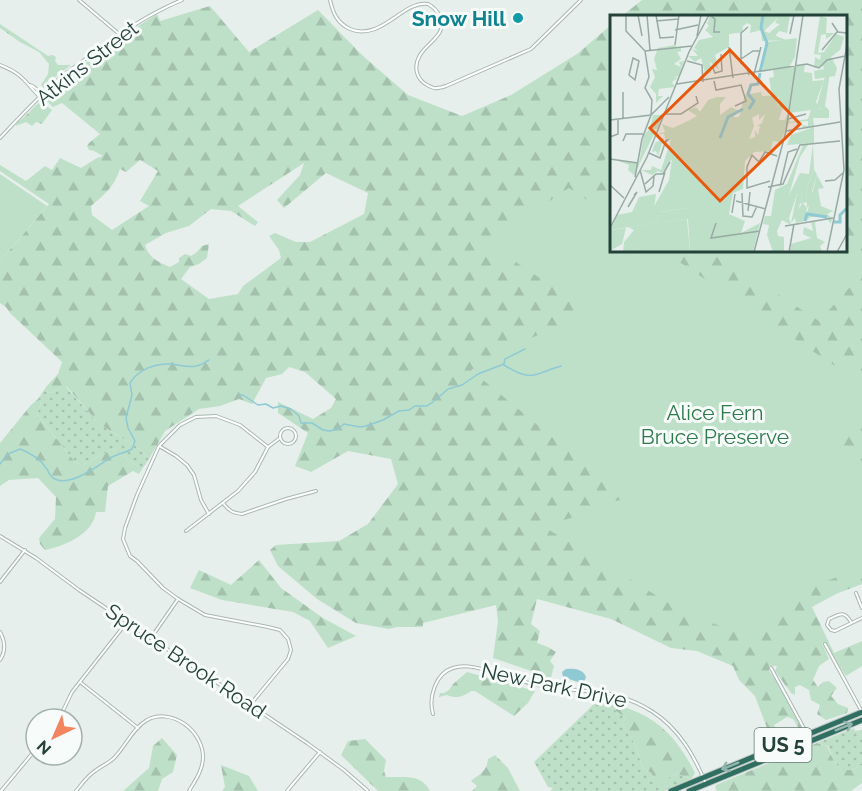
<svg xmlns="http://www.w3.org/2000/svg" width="862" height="791" font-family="Raleway,sans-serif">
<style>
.grass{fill:url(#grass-dots)}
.forest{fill:url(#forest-firs);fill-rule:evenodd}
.park{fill:#bfe0c8}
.water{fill:url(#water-ripples)}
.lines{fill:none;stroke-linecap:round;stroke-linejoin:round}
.stream{stroke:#8ec9d4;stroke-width:1.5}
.street-casing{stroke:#a8b8b2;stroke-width:4}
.highway-casing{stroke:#c2cac8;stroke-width:7}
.street{stroke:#fff;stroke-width:2}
.highway{stroke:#2f6f62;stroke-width:5}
.oneway{stroke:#93b5ae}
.culture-dot{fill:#0f9aa8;stroke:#f7fbf9;stroke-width:2}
.labels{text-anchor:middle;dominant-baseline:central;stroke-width:6;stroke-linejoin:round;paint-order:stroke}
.shield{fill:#f7fbf9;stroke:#637a73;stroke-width:1.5}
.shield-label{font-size:20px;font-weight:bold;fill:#24423a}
.culture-label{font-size:21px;font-weight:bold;fill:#0d838f;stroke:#f7fbf9;text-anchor:end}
.street-label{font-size:21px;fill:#24423a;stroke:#f7fbf9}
.park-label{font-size:21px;fill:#2d7a4b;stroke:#f7fbf9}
.inset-river{fill:none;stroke:#8ec9d4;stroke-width:3}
.inset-road{fill:none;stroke:#98aaa4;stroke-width:1.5}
.view{fill:#e8590c;fill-opacity:0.15;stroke:#e8590c;stroke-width:3}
.inset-edge{fill:none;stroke:#24423a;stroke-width:3}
</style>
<defs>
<pattern id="grass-dots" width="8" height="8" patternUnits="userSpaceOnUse" patternTransform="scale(1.5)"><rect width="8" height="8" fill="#bfe0c8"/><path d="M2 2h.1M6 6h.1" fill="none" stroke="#a4c1ad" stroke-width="1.8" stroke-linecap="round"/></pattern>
<pattern id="forest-firs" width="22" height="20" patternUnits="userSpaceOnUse" patternTransform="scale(1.5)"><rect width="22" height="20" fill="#bfe0c8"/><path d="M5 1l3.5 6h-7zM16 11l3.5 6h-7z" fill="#a4c1ad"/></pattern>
<pattern id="water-ripples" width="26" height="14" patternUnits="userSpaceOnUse" patternTransform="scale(1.5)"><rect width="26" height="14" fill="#8ec9d4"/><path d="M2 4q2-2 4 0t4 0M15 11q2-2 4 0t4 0" fill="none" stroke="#74a5ad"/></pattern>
</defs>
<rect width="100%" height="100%" fill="#e6efeb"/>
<g class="grass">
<polygon points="46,387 46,390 49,393 66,387 99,424 139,448 149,459 142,469 112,449 83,465 75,462 37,414 41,403 38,399"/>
<polygon points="594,704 612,708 626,718 622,724 635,744 642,766 652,774 660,784 669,782 669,777 677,774 691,779 664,791 550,791 553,788 548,787 534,762"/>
<polygon points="854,728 855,731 862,730 862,765 852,770 841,770 834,761 828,746 817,743"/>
</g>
<g class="forest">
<path d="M642,0H862V584L836,594L812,607L834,653L862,641V666L846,676L824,643H822L829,659L819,666L813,680L818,687L823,682L829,681L837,688L831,696L838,704L848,708L847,713L826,720L817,714L820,705L811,700L809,690L800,685L795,687V695L791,693L775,671L777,666H769V671L779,684L801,727L800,730L793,719L787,717L774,725L780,740L773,744L755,696L739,680L733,666L697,651L671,648L611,619L537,599L531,624L540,631L537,643L548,647L556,652L550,661L554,666L550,681L534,672L493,658L498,621L496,605L423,623V627H397L389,629L356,623L317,599L278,566L270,550L276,545L339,541L368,524L398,484L391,459L348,451L311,472L295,466L308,433L278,413V402L313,419L331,408L336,399L305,372L289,367L282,374L266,378L252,404L239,399L220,406L199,409L165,431L149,459L139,448L99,424L67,387L49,393L46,390V387L58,374L62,362L10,313L6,307L0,303V261L49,204L0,171V165L26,181L45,166L52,170L60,158L81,168L97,158L103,156L94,151L89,150L87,146L89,143L100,134L62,103L53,107L44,98C78,65 118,39 157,14L160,21L210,6L249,52L318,10L363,56L408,95L462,116L511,95L577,54L611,25L612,250H846V16H622ZM140,160L158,171L140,201L149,206L112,230L92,215L91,206C105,194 114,187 120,169L126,172ZM304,163L300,175L277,200L284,208L326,173L368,193L364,214L310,242H296L275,233L269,236L279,250L281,258L243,286L238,294L209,299L181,279L190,267L199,264L207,258L209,244L202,246L197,252L191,256L185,254L179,258V262L170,267C158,262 149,258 145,245L166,233L189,226L211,209L231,211L255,226L258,222L238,206Z"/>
<polygon points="0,24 48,56 52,55 56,57 55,61 58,65 71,65 54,78 44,88 41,85 48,74 49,64 39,52 20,42 0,28"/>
<path d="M40,102L43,103L52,110L42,124L36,122L32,126L26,122L16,126L17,122C27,117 31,108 40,102Z"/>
<path d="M38,399L41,403L37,414L75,462L83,465L112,449L142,469L139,474L133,471L108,486L105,512H96C93,534 65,546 45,550L40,544L39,538L55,519L56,497L38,478L9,480L0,486V443L31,405Z"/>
<polygon points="259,560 281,588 323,618 356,636 328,648 310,621 293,612 222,600 190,588 199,570 231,585"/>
<path d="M467,672L535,691L528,703L514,716L475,691H471C463,697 456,699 447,695L439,697L440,693H444L449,690L453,684Z"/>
<path d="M613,702C624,707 636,711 647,717C670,730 684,751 695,773L691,779L677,774L669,777V782L655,786L652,774L642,766L635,744L622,724L626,718L612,708L594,704Z"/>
<polygon points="162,738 177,755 173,772 162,779 158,791 123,791 149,768 153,746"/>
<path d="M365,739L386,760L384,771L386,777C403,778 421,773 430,791H378L341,755L348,741Z"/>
<polygon points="817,743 827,746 834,761 841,770 852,770 862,765 862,783 851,791 717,791 715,788 716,785"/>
<path d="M495,755L508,768L520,791H472L477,786L471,781C479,774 487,772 488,759Z"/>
<polygon points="221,765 249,776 258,791 222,791 225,787"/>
</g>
<g class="park">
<polygon points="611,154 611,186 590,172"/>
<polygon points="0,174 47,206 0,261"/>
<polygon points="569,188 611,216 612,250 663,251 862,384 862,407 829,445 862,472 862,570 848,573 816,585 809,586 800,591 778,599 765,623 745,635 685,613 536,522 556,522 571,518 610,503 626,498 471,370 515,345 591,312 487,243"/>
<polygon points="846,243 862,254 862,274 819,321 711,251 846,250"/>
</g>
<path class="water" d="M566,669C574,668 583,669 586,677L584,682L581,683L563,677L562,672Z"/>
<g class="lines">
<g class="stream">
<path d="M504,365C533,383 533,374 561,366"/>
<polyline points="239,395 243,395 258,405 266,404 273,408 281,406 291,409 299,416 301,423 312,423 323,430 330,431 338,429 344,424 360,427 366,426 383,420 399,411 409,410 415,406 427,406 433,402 448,389 462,385 478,374 504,364 505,359 525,349"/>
<path d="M0,464L8,454L20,449C30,453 41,459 46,468C49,471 48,473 51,476C65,491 98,466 110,458C117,454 125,453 132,449L135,441L128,428L126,418L132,395L130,383C139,369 155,363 172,364C179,365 188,368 196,366C200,366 205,362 209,360"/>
</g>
<defs>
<g id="street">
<polyline points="79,0 118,33"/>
<path d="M330,0C333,13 337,23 350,29C381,42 403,0 428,4C434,7 438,12 441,18C447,34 427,43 420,55C413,67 416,80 429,86C432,87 434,89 437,88C440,88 443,87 446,86L531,49L581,0"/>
<path d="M0,65C23,74 24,81 40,97"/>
<polyline points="30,85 34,87 42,94"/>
<path d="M0,138C19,118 38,97 59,79C67,72 76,66 84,60C116,36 146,15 182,0"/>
<circle cx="288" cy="436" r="8"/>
<polyline points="159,446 176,456 187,465 194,475 201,500 209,514"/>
<path d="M223,503C229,511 233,513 242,514L286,499L316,491"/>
<polyline points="186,531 238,491 255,472 268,447 280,438"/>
<polyline points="0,536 36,558 79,590 307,743 344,770 368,791"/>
<polyline points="0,582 25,550"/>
<polyline points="856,593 862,608"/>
<path d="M851,622C844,610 840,614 829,619L827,625L831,630L835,631L862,618"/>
<path d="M0,632C5,641 6,651 0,660"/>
<polyline points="151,638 178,599"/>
<polyline points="825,644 861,710"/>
<polyline points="771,668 807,734"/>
<polyline points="80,682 138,728"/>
<polyline points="250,705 288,659 291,650 288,639 280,630 268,627 205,615 178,599 163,588 137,561 130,556 123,539 125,528 137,495 159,446 180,425 196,417 216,416 240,425 268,447"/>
<path d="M433,714C428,697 436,673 453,668C470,662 491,673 507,677C526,683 545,687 565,689C582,691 599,691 615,695C628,699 641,704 653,712C679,729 694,755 706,784"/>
<polyline points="59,719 72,692 127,622"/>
<polyline points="1,791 36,749"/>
<path d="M76,791C82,784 87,776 95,771C101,766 108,764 114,758C125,747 133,728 147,720C172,707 203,731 203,757C203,770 195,781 189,791"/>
<polyline points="287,791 320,752"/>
</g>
<g id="highway">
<polyline points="671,791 862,712"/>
<polyline points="689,791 862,720"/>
</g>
</defs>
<use href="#street" class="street-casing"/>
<use href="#highway" class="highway-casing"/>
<use href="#street" class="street"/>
<use href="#highway" class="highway"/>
</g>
<defs><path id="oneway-shaft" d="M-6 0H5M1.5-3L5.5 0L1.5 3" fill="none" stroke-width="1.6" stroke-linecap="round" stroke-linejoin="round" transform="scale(1.5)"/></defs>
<g class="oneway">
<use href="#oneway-shaft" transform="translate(844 727) rotate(-22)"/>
<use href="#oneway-shaft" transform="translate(730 766) rotate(158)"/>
</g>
<circle class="culture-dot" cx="518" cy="18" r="6"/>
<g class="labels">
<rect class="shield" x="754.5" y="728" width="57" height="34" rx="4.5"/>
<g class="shield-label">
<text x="783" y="745">US 5</text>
</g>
<g class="culture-label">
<text x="506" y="18">Snow Hill</text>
</g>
<g class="street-label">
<text transform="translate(87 63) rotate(-38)">Atkins Street</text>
<text transform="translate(186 661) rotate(34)">Spruce Brook Road</text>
<text transform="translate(554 685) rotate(12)">New Park Drive</text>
</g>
<g class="park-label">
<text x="715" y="412">Alice Fern<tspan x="715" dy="24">Bruce Preserve</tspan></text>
</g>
</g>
<g transform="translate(610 15)">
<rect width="237" height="237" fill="#e6efeb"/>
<path d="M171,53L172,80L162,81L159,63L164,62L163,55ZM187,179L193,181L188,194L193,188L197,193L195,206L186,208L185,203L181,208Z" fill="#bfe0c8"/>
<path d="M134,0L132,17L119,19V32L105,40L109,55L100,47L101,58H95L91,43L85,47L78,41H88L82,34L88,36L84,33L89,25L103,22L95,15L99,11L96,7L103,8L99,15L113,20ZM180,0L177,18L169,16L164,23L159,18L170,9L165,8L169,1ZM210,1L217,3L216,18H225L216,24V19L211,20L208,38L214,37L226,19L234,22L230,35L221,42L227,53L225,61L205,64L204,56L214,54L213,51L204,53L205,42L210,45L211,40L204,39ZM65,30L68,34L71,31V36L77,35L67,37L71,44L64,49L71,52L69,47L74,46L69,61L64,62L68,63L62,67L65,72L49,74L48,81H53L46,88V79L40,72L45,62L42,54L47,55L44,44L48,33ZM214,65L206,87L210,95L214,90L219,95V103H203L204,111L193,113L192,110L198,111V106L179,108L170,127L163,126L160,136L144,137L135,146L133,174L123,178L119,199L135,206L131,218L150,208L143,237H80L78,204L46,208L23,237H13L14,227L24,215L18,212L44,208L48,201L77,193L49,197L51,193H43L59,165L62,144L52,158L48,156L42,160L31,155H41L42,151L51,155L61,125L54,123L48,141L46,136L42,137L45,128L55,122L54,119H48L55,117L52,109L63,113L78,106L87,101L78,95L86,92L90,97L98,85L107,82H116L110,89V100L121,92L129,96L123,102H129L135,80L151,77L152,81L172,80L167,83L168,94L178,92V96L172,94L169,105H175L177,100L180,107L198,104L201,95L194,96L203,66ZM149,99V105L155,99L152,108L147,111H150L148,120L145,115V122L139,124L144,111L142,103ZM43,100H54L47,114L41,115L44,119L24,160L18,155L19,150L6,145L29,148L34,120L40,113ZM204,112V128L177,130L181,120ZM203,129L204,154L196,175L197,187L190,189L187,196L193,181L187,179L179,203L181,210L172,205L167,216L168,221L174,222V237H163L157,220L159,210L153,209L155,201H161L165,175L177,169L193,130H198L190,142L179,180L190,158L199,159ZM207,160L214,173L208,174L211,191L223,196L217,199L222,203L221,209L216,202H201L195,206ZM201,206L205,207L207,223L215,227L210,231L212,237H180L181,229L201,223L193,219L194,212L203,216ZM16,213L12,229L0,236V215Z" fill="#bfe0c8" fill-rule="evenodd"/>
<path d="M134,0H171L154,16L176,25L152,26L151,15L140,18L141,10L137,8L132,12ZM222,45L215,91L205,97L219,47ZM204,154L207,160L202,176L204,185L197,193L196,175Z" fill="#bfe0c8"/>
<path d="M100,0H134L132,17L119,19V32L105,31V23L98,17L102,8L98,7ZM187,23L185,42L179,52L195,49L194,57L202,58L203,72L194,96L178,98V92L168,94L171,53L152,57L157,27ZM94,108L88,118L114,117L108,132L123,130L121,142L74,151L73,142L55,144L64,117ZM120,146L119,157L86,163V152ZM46,179L44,193L52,192L50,197L77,193V197L48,201L45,208L0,215L7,200L22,197L29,182ZM77,204L80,237H23L45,208Z" fill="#bfe0c8"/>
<path class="inset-river" d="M150,57L157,28L151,13L153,0M139,94L144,86L138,79L141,70L148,69L150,58M110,123L118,102L133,94M195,206L197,199L217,202M224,207H230V200L237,193"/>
<path class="inset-road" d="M16,0V16L35,36M28,0L32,21M37,0L40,35M46,0L50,23L64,22M100,0L105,4L104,17H110M46,6L68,4M222,8L228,17L237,18M138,12L131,18V48L137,52L139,60M65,15L88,10M180,19L184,0M87,21L91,0M65,30L69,0M119,32L123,63M212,35L227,17M35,36L82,31M23,43L29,46L25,65L19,60ZM131,44L143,36H150M77,46L92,50L93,67M102,51L105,58L112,56L111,39M144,59L151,32M104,66L106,75L131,70L136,86L125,91M67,69L197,49L209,53L217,45L235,41M55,99H71L88,88L86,81M13,104V77M178,104L196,99M0,105L41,100L59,82M176,116L230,107M0,122L8,119V104M13,126L16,119H33M39,138L50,143L56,125H58L56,127M0,144L28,148M30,155L36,177L43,171L44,161M25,162L32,124L41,100L42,85L35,73L39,62L35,36M160,166L137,173V152L142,140L149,147L155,137L167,141M215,166L225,165L234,157M35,169L46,159H53L60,147M0,170L14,183M170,171L178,137L187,134M158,172L173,169L190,130L230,126M49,177L55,157M132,178L133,201L142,202L147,191M126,186L156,194M18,192L27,177L24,180M138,196L140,177M122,198L125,179M106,208L101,223L150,216M175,211L223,203M0,213L37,142L79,37L99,0M144,237L176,116L193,0M179,237L184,209M217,237L234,155L229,74L237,30M227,237L237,219"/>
<path class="view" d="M120,35L190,109L110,186L40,113Z"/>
<rect width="237" height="237" class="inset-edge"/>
</g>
<g transform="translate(54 737) rotate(224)"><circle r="28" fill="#f7fbf9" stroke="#a3b1ad" stroke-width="1.5"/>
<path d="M0-4.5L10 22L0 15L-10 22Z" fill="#f4845f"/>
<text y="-9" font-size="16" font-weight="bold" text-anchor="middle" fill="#24423a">N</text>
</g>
</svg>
